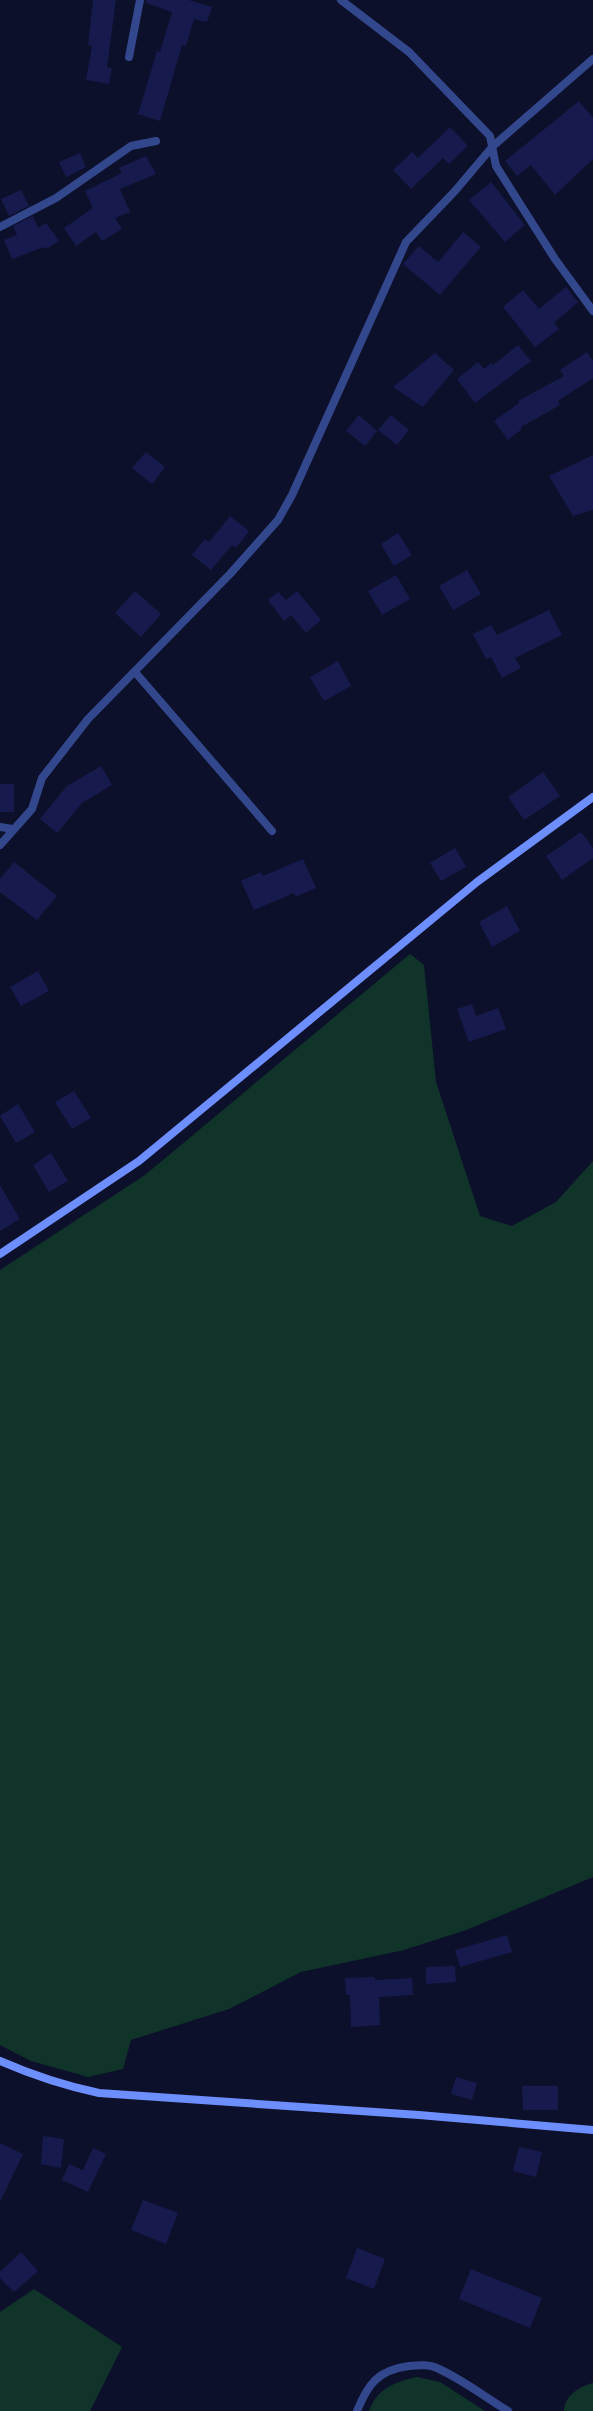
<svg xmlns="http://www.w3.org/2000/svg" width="593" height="2411" font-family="'Nunito Sans',sans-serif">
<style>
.green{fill:#10342a}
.building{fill:#171a4d}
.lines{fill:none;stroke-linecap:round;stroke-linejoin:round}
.lane{stroke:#33478d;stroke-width:8}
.street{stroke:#33478d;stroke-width:8}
.secondary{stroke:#6d8eff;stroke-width:8}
</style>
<rect width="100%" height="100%" fill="#0d102a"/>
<g class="green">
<polygon points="410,954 424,965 436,1082 480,1216 512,1226 556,1202 593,1161 593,1877 466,1930 404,1950 301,1972 229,2009 131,2040 123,2069 88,2077 31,2061 0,2045 0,1270 145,1175"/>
<polygon points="34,2289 122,2347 90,2411 0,2411 0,2312"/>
<path d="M417,2377L440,2382L485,2411H369C377,2388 395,2382 417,2377Z"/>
<path d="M593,2383V2411H564C564,2396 580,2386 593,2383Z"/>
</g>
<g class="building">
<polygon points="93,0 116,0 107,67 112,68 109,84 86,80 92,46 88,45"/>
<polygon points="146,0 189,0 212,7 207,22 194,19 186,46 182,45 160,121 138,114 157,51 160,52 172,12 146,3"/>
<polygon points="579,101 593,118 593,159 555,195 531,165 517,176 505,161"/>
<polygon points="450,127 468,146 449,164 443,158 411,189 393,170 412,152 418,158"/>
<polygon points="80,153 86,167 66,177 59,162"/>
<polygon points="146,156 156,174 120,189 130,212 115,218 122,229 102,241 96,232 76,246 64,228 93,208 85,191 122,173 119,168"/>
<polygon points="491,182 525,225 505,242 469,200"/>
<polygon points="21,190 29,206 9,216 1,199"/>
<polygon points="33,216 38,228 46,223 59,241 46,249 44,247 12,259 4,240 17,235 13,226"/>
<polygon points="463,232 481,247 440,295 403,264 419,246 438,262"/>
<polygon points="566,287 578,302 554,323 559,329 535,347 503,307 523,290 539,309"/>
<polygon points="518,345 531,361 475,403 457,379 478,362 484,369 491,363 493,365"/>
<polygon points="587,352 593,361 593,378 558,401 560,405 521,427 522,429 508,440 494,421 519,403 518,401 564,376 560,370"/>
<polygon points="435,353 454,370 423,407 393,387"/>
<polygon points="359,415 377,431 365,446 346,431"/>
<polygon points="391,415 409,430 397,445 378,430"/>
<polygon points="146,452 165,467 152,484 132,468"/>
<polygon points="593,455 593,510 573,516 549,476"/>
<polygon points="230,516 249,531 236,548 232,545 211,570 192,555 205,539 209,542"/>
<polygon points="398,533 412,555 394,566 381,544"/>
<polygon points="467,570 481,594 453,610 439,586"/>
<polygon points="396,575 410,599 382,615 368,591"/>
<polygon points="135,591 161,614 141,637 115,613"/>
<polygon points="297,591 321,620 306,633 291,615 284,621 268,600 278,592 286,600"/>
<polygon points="549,610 562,635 515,658 521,668 502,678 491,657 486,659 473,634 491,625 497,635"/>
<polygon points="338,661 351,686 324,701 310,677"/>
<polygon points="101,766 112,785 82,803 57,833 40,819 67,786"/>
<polygon points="543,772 560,796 524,820 508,797"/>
<rect x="0" y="784" width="14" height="28"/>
<polygon points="581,832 593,848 593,858 562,880 546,856"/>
<polygon points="455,848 466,867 441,881 430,863"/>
<polygon points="303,859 316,888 295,897 294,893 254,910 241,881 261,872 263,876"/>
<polygon points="14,862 57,896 37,920 0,892 0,879"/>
<polygon points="507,906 520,931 492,947 479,922"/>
<polygon points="38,971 49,991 21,1006 10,987"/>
<polygon points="472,1004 476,1016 498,1008 506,1029 469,1042 457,1009"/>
<polygon points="74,1091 91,1118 72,1129 55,1102"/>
<polygon points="18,1104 35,1132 16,1143 0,1116"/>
<polygon points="51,1153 68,1181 49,1192 33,1165"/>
<polygon points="0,1185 20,1219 0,1231"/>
<polygon points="507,1935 512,1952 460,1967 455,1950"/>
<polygon points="455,1966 456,1982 426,1984 426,1967"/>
<polygon points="375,1977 375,1980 412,1978 413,1995 379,1997 380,2025 351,2027 350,1995 346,1995 345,1978"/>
<polygon points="456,2077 477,2083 472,2100 451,2094"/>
<polygon points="522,2086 558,2086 558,2110 523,2110"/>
<polygon points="43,2136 64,2139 61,2168 41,2164"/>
<polygon points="0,2143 23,2154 0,2202"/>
<polygon points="519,2147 542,2152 536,2177 513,2171"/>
<polygon points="93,2148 106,2154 88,2192 62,2180 69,2164 83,2170"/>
<polygon points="143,2200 178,2213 166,2244 131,2230"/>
<polygon points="357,2248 385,2259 374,2289 346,2278"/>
<polygon points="21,2252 38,2271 14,2292 0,2278 0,2272"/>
<polygon points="471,2269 542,2298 530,2328 459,2299"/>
</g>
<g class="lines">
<path class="lane" d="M357,2411C368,2384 378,2370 409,2366C419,2365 430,2364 439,2369C463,2380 485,2397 508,2411"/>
<g class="street">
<polyline points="341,0 409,52 490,136 496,166 555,259 593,311"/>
<polyline points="129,57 140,0"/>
<polyline points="0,227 56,198 131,146 156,141"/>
<polyline points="135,672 272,831"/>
<polyline points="0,827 13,829"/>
<polyline points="0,845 32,809 42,778 88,719 230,574 278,520 292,495 406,242 455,191 493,146 593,59"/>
</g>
<g class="secondary">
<polyline points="0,1254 139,1161 477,882 593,797"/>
<path d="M0,2061C32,2075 65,2086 99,2093L419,2115L593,2130"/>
</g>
</g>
</svg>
